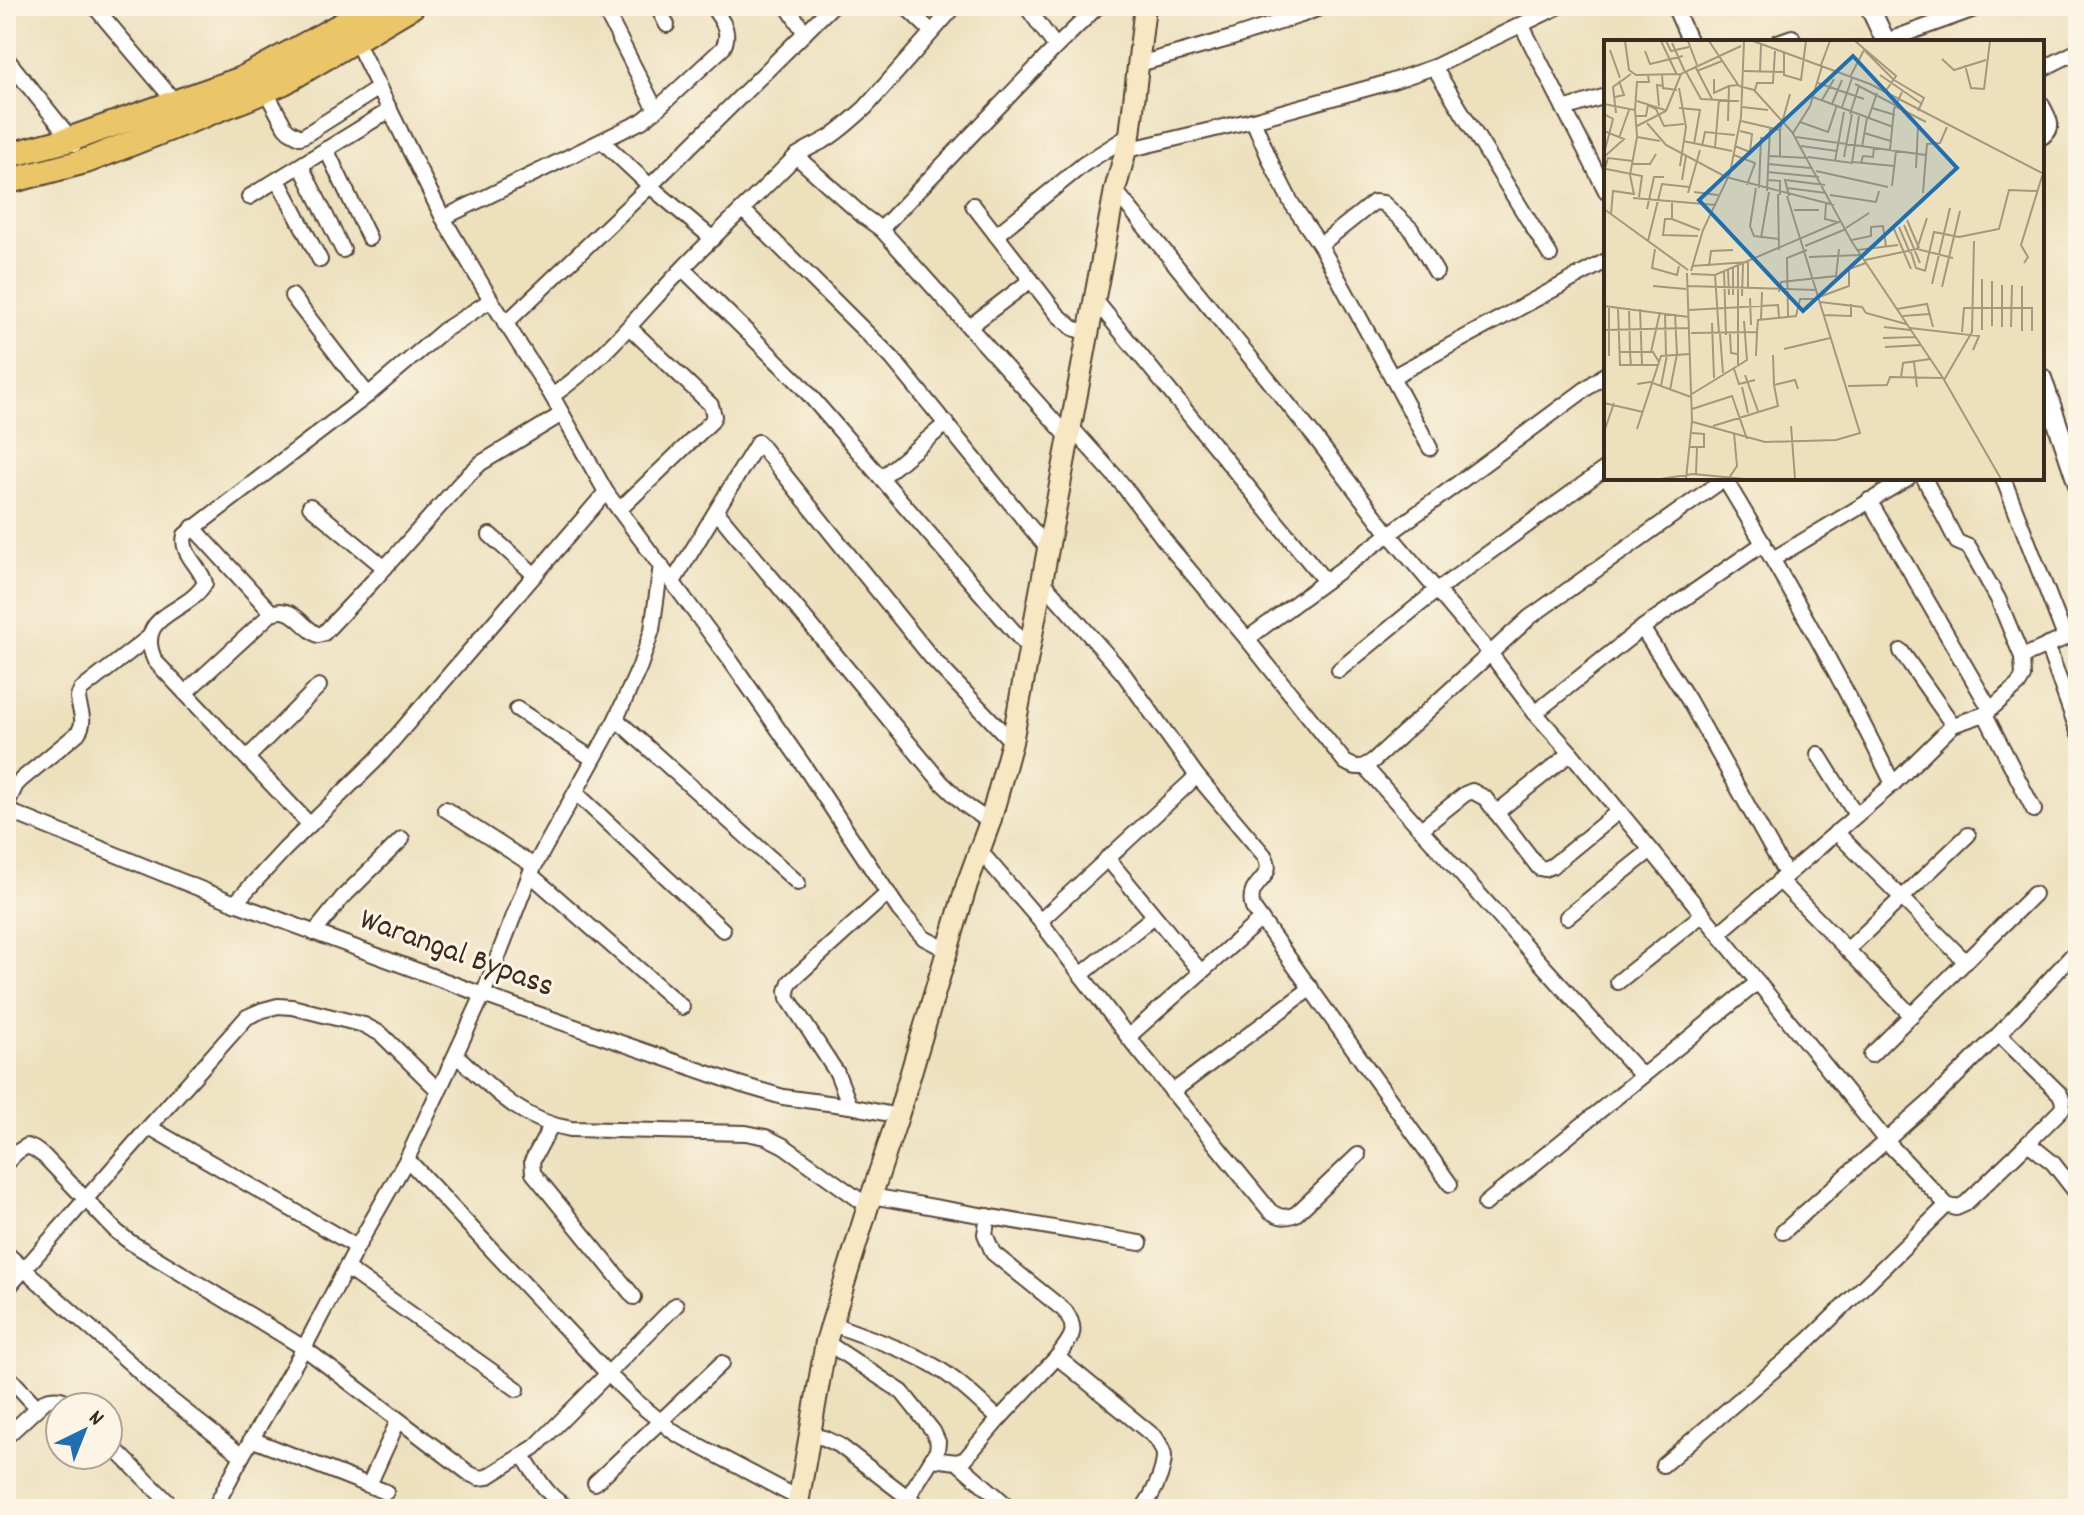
<svg xmlns="http://www.w3.org/2000/svg" width="2084" height="1515" font-family="Dekko,sans-serif">
<style>
.lines{fill:none;stroke-linecap:round;stroke-linejoin:round}
.minor-casing{stroke:#564536;stroke-width:18}
.tertiary-casing{stroke:#564536;stroke-width:22}
.secondary-casing{stroke:#564536;stroke-width:24}
.trunk-casing{stroke:#564536;stroke-width:28}
.minor{stroke:#fff;stroke-width:14}
.tertiary{stroke:#fff;stroke-width:18}
.secondary{stroke:#f7e8c3;stroke-width:20}
.trunk{stroke:#ebc669;stroke-width:24}
.labels{text-anchor:middle;dominant-baseline:central;stroke-width:6;stroke-linejoin:round;paint-order:stroke}
.street-label{font-size:32px;fill:#3b2a1e;stroke:#fcf5e5}
.inset-road{fill:none;stroke:#a5977d;stroke-width:2}
.view{fill:#1f6fb2;fill-opacity:0.15;stroke:#1f6fb2;stroke-width:4}
.inset-edge{fill:none;stroke:#3b2a1e;stroke-width:4}
</style>
<rect width="100%" height="100%" fill="#fcf5e5"/>
<filter id="ink" filterUnits="userSpaceOnUse"><feTurbulence type="fractalNoise" baseFrequency=".0125" numOctaves="2"/><feDisplacementMap in="SourceGraphic" scale="16" xChannelSelector="R" yChannelSelector="G"/><feConvolveMatrix kernelMatrix="1 2 1 2 8 2 1 2 1" color-interpolation-filters="sRGB"/></filter>
<filter id="wash" filterUnits="userSpaceOnUse"><feTurbulence type="fractalNoise" baseFrequency=".006" numOctaves="4" result="noise"/><feDisplacementMap in="SourceGraphic" scale="32" xChannelSelector="R" yChannelSelector="G"/><feGaussianBlur stdDeviation="1.8" result="paint"/><feColorMatrix in="noise" values="0 0 0 0 0 0 0 0 0 0 0 0 0 0 0 0 0 1.4 0 .05"/><feComposite in="paint" operator="in"/></filter>
<g filter="url(#wash)">
<rect width="100%" height="100%" fill="#ece0bd"/>
</g>
<g filter="url(#ink)">
<g class="lines">
<defs>
<g id="minor">
<polyline points="94,6 176,103"/>
<polyline points="343,6 355,39 443,218 491,300 552,396 606,492 730,660 804,766 899,910 924,938 949,951"/>
<polyline points="657,6 667,25"/>
<polyline points="787,6 805,33"/>
<polyline points="905,6 931,31"/>
<polyline points="1026,6 1056,47 1098,6"/>
<polyline points="1297,6 1301,15 1325,6"/>
<polyline points="1674,6 1690,42"/>
<polyline points="1522,26 1606,191"/>
<polyline points="1886,41 1983,6"/>
<polyline points="1778,42 1792,37"/>
<polyline points="6,58 75,144"/>
<polyline points="1139,64 1232,38 1301,15"/>
<polyline points="1434,67 1550,255"/>
<polyline points="2042,69 2078,51"/>
<polyline points="265,90 285,127 289,131 300,137 305,135 379,88"/>
<path d="M2042,105C2048,117 2057,128 2042,137"/>
<polyline points="1564,109 1606,96"/>
<path d="M656,110L723,48C732,31 721,20 712,6"/>
<polyline points="1253,120 1273,167 1292,204 1320,245 1392,377 1606,261"/>
<polyline points="602,141 650,186 713,239"/>
<polyline points="326,149 369,238"/>
<polyline points="1127,150 1253,120 1390,82 1434,67 1560,6"/>
<polyline points="796,156 863,216 881,229 1069,438"/>
<polyline points="301,166 343,250"/>
<polyline points="278,180 320,260"/>
<polyline points="1115,190 1317,440 1389,534 1490,653 1535,713 1571,753 1651,850 1887,1142 1947,1205 1956,1208 1965,1204 2028,1143 2053,1163 2078,1195"/>
<polyline points="249,197 390,110"/>
<polyline points="973,205 1058,315 1073,328 1089,334"/>
<polyline points="743,210 892,358 1048,549"/>
<polyline points="443,218 642,121 656,110 603,6"/>
<polyline points="881,229 1056,47"/>
<polyline points="996,235 1084,164 1130,135"/>
<polyline points="1320,245 1374,202 1383,203 1411,229 1436,272"/>
<polyline points="683,269 799,383 1029,649"/>
<polyline points="292,296 368,395"/>
<polyline points="1095,300 1325,581"/>
<polyline points="505,324 650,186 832,6"/>
<polyline points="969,327 1031,280"/>
<polyline points="1392,377 1430,448"/>
<path d="M552,396C603,361 641,312 683,268C720,230 759,194 796,156C807,148 819,144 830,137C843,128 854,118 865,108L955,6"/>
<path d="M1071,427L1122,484L1169,546L1247,639L1345,762C1358,770 1363,768 1374,760L1530,617L1724,479"/>
<polyline points="881,478 947,423"/>
<path d="M1724,478C1784,577 1842,679 1893,784"/>
<polyline points="1924,478 1957,542 1969,547 1998,599 2022,657"/>
<polyline points="2003,478 2065,637"/>
<polyline points="1869,500 1990,709"/>
<polyline points="310,506 385,568"/>
<polyline points="619,510 711,422 714,416 711,405 629,327"/>
<polyline points="717,512 941,782 965,805 990,822"/>
<polyline points="193,527 272,613"/>
<polyline points="490,535 535,575"/>
<polyline points="1773,559 1908,478"/>
<path d="M1042,581L1123,673L1197,776L1264,855C1279,880 1244,880 1253,908L1450,1184"/>
<polyline points="673,582 758,442 931,657 1012,742"/>
<polyline points="1642,628 1688,699 1786,874"/>
<polyline points="1247,639 1606,374"/>
<polyline points="2047,645 2078,732"/>
<polyline points="1901,651 1953,725"/>
<polyline points="1339,670 1436,591 1606,468"/>
<path d="M185,693L272,613C292,604 302,627 318,635L324,633L373,581L463,480L481,463L562,414"/>
<polyline points="517,709 593,759"/>
<polyline points="1535,713 1642,628 1764,543"/>
<polyline points="1985,714 2034,810"/>
<polyline points="616,719 798,883"/>
<polyline points="1818,754 1856,815"/>
<polyline points="247,758 319,686"/>
<polyline points="1365,767 1642,1076"/>
<polyline points="576,793 723,930"/>
<path d="M6,806L16,785L22,779L78,733C87,720 79,712 78,697L81,690L149,637"/>
<polyline points="445,809 534,866"/>
<polyline points="6,810 235,903 483,995 739,1084 783,1097 850,1106 898,1116"/>
<polyline points="1496,813 1571,753"/>
<path d="M310,825L155,661C133,613 187,615 205,583C200,565 180,554 185,535L368,395L443,331L491,300"/>
<polyline points="1421,829 1465,794 1472,791 1485,798 1539,868 1544,869 1552,866 1619,811"/>
<polyline points="1836,832 1966,962"/>
<path d="M980,851L1040,921L1128,1037L1270,1211C1280,1218 1286,1218 1296,1214L1358,1155"/>
<polyline points="1107,858 1201,972"/>
<polyline points="530,874 682,1007"/>
<polyline points="1779,880 1912,1016"/>
<polyline points="235,903 285,849 376,760 606,492"/>
<polyline points="1567,917 1651,850"/>
<polyline points="1040,921 1197,776"/>
<polyline points="314,933 342,898 402,839"/>
<polyline points="1719,933 1893,784 1953,725 1985,714 2018,685 2023,677 2022,657 2078,632"/>
<polyline points="1847,950 1968,835"/>
<polyline points="1081,975 1154,916"/>
<polyline points="1618,982 1703,914"/>
<polyline points="1999,1034 2060,1094 2063,1102 2062,1109 2028,1143"/>
<polyline points="1128,1037 1261,919"/>
<path d="M456,1055C492,1088 521,1121 571,1129L746,1133L766,1137L784,1146L868,1206"/>
<polyline points="1871,1055 2034,894"/>
<polyline points="1172,1092 1311,988"/>
<polyline points="850,1106 837,1073 788,998 787,991 790,982 888,893"/>
<polyline points="551,1126 532,1161 533,1173 634,1297"/>
<polyline points="149,1127 357,1247"/>
<polyline points="407,1159 608,1374 637,1402 675,1433 798,1498"/>
<polyline points="6,1163 17,1152 27,1146 34,1149 44,1156 117,1232 130,1242 304,1348 470,1474 479,1478 487,1477 535,1447 676,1305"/>
<polyline points="871,1196 1140,1243"/>
<polyline points="1485,1204 1758,982"/>
<path d="M988,1216L985,1234L993,1253L1065,1311C1080,1332 1070,1339 1057,1357"/>
<polyline points="1783,1232 1933,1099 1999,1034 2078,949"/>
<polyline points="6,1253 131,1364 157,1389 242,1456"/>
<polyline points="346,1268 517,1389"/>
<polyline points="6,1290 149,1127 247,1017 263,1010 278,1006 292,1007 364,1025 381,1034 439,1091"/>
<path d="M833,1324C865,1337 901,1347 931,1364C956,1378 978,1400 999,1419L1057,1357L1156,1438C1159,1443 1164,1450 1164,1456C1164,1472 1152,1497 1142,1509"/>
<polyline points="826,1342 902,1392 933,1431 938,1442 937,1451 908,1497"/>
<polyline points="6,1374 37,1407"/>
<polyline points="809,1435 824,1438 839,1445 923,1509"/>
<path d="M6,1437L46,1400C58,1396 66,1400 75,1407"/>
<polyline points="251,1439 386,1492"/>
<polyline points="108,1442 175,1509"/>
<path d="M523,1456C537,1476 548,1500 572,1509"/>
<polyline points="932,1459 957,1462 965,1459 999,1419"/>
<polyline points="957,1462 1011,1509"/>
<polyline points="1663,1465 1810,1339 1947,1205"/>
<polyline points="595,1483 722,1363"/>
<polyline points="369,1485 398,1421"/>
<polyline points="214,1509 242,1456 304,1348 357,1247 407,1159 483,995 530,874 616,719 640,666 652,630 661,565"/>
</g>
<g id="tertiary">
<polyline points="1869,6 1886,42"/>
<polyline points="2042,378 2078,485"/>
</g>
<polyline id="secondary" points="797,1509 826,1342 868,1206 898,1116 967,884 990,822 1012,742 1115,190 1130,135 1145,6"/>
<g id="trunk">
<polyline points="6,156 71,139 242,79 347,22 371,6"/>
<polyline points="6,182 86,161 252,96 284,82 412,6"/>
</g>
</defs>
<use href="#minor" class="minor-casing"/>
<use href="#tertiary" class="tertiary-casing"/>
<use href="#secondary" class="secondary-casing"/>
<use href="#trunk" class="trunk-casing"/>
<use href="#minor" class="minor"/>
<use href="#tertiary" class="tertiary"/>
<use href="#secondary" class="secondary"/>
<use href="#trunk" class="trunk"/>
</g>
</g>
<g class="labels">
<g class="street-label">
<text transform="translate(456 955) rotate(20)">Warangal Bypass</text>
</g>
</g>
<g transform="translate(1604 40)">
<rect width="440" height="440" fill="#ece0bd"/>
<path class="inset-road" d="M21,1L25,30L32,35L77,34L137,6M57,1L73,35M62,1L67,11L85,7M84,1L93,25M105,1L135,46M149,1L266,44L440,134M251,1L292,36L281,52M68,3L81,32M6,10L16,38M41,11L46,24L79,16M261,11L289,39M180,13V35L197,40L202,1M338,19L350,30L382,20M217,25L226,1M361,25L367,48L380,49L386,1M91,26L108,59M93,31L118,21M140,31L179,32M156,31L157,5M82,32L97,59L135,61M58,35L59,48L73,50M276,35L318,64M246,37L260,10M110,39V53L125,46M290,40L320,58L314,71M214,43L260,59M251,44L291,65M135,46L150,50L188,92L248,202L339,338L397,439M75,48L82,87L76,126M151,50L153,43H169L171,11M11,57L20,55L15,41M209,57L289,87M218,60L230,39M33,61L61,70M0,64L31,70L33,96M228,64L238,40M55,66L53,45L59,46M291,66L322,82M138,67L164,70M238,67L248,38M75,68L96,70L90,104M268,68L291,75M31,70L33,42H45L44,35M12,73L9,47L27,34M0,74L9,79L0,114M246,74L255,46M32,76H42L44,65L52,69L60,86L80,84M264,79L273,53M124,81L125,46L135,45M137,81L176,90L186,54M196,82L224,92L233,65M43,83L62,105L122,137L230,165M33,86L62,71L77,34M0,91L20,99L0,117M189,93L206,66L218,26M260,93L287,101M192,97L322,115L323,104L336,103L343,87M15,98L25,70M79,101L128,111M98,106L101,92L131,95M131,106L146,112L148,94L136,91M197,106L233,111M258,107L263,78M111,108L115,59M286,110L290,69L298,52M130,115L151,123L143,145M165,116L204,118M176,116V90M204,117L248,123L255,76M240,117L248,74M231,121L240,72M249,122L290,126M257,123L259,116L269,117L270,108M29,124H46L52,114M164,124L207,128M312,128L314,86M2,129L38,136L35,157M212,131L284,147M0,132L4,118L29,121M164,132L215,137M78,140L82,116M164,140L176,141V155M288,146L292,111M152,148L146,186L150,196L175,199M155,148L157,98H166M183,148L222,153M163,151L166,88M90,152L114,155M84,153L96,110M319,153L322,115M174,154L175,210M226,155L272,162L275,151M185,156L181,140L221,145M29,158L112,165M68,161V179L96,190M222,164L221,179L233,182M0,169L84,230M43,169L50,137H60M190,170H215M7,174L9,151L30,154L26,135L33,97L56,101M68,179H61L59,195L94,196M303,180L315,208M300,185L316,223M295,187L306,213M242,188L265,173M290,189L307,229M157,198L165,152M248,200L267,196V187L279,186L282,206M44,201L58,144L85,147M201,206L242,189M51,209L48,228L73,235L75,226M313,209L349,218M254,210L294,205M307,212L312,228L322,231M205,217L257,215M261,220L313,209L323,178M420,223L424,217L417,205L439,133M134,225V327M88,226L144,222V247M105,226L107,211L129,210M124,230L125,255M87,231L99,190L126,133L137,77L140,1M120,231L122,295M321,231L330,192L355,197L395,189L405,150L433,151M87,234L111,235L237,181M111,235L115,294M388,241V286M328,244L346,168M398,245V287M49,246L82,249M84,246L213,250M338,247L356,171M175,252L177,242L232,236L235,209M129,255V227M138,256L139,224M215,257L245,246V229L262,223M146,258L147,285M216,262L258,267L262,273L302,284M0,266L85,277M5,267V316M14,268L16,325H54M25,268L26,312H49L55,322M36,269L38,325M293,269L323,264L329,287M85,270L174,265L175,277M61,273L62,315M71,274L73,314M219,275L247,276V264M184,276L183,218L203,210M299,276L325,274M157,279L158,252M108,283L110,338M280,287L306,290M407,287L408,245M306,288L375,296L369,310M0,290L85,288M378,290V239M418,291V246M358,292L360,268H428V291M87,293L153,292L154,280L192,276L196,259H215M116,294L119,333M126,294L127,313L133,314M279,298L312,297M281,307L317,305M180,309L226,298M15,312H26L27,326M47,312L56,272M169,315L170,344M152,316L153,292M310,322L313,347M130,329L135,344L151,340M141,335L154,371M297,337L299,323L326,319M340,340L368,292L370,201M33,344L46,342L87,357M57,346L63,315M244,346L283,345L286,337L339,338M138,347L144,373M66,350L73,314M88,354L143,320L140,281M0,363L39,372M88,369L128,356L143,399M89,382L161,402L232,400L256,393L183,156M109,386L174,366L170,345L191,340L194,349M187,386L191,439M33,389L57,316L86,314M0,392L10,363M85,407H100V394L88,393M92,434L93,407M125,438L133,426L130,393M56,439L89,434L141,439M82,439L88,381L83,233"/>
<path class="view" d="M249,16L353,128L199,271L95,160Z"/>
<rect width="440" height="440" class="inset-edge"/>
</g>
<rect width="2084" height="1515" fill="none" stroke="#fcf5e5" stroke-width="32"/>
<g transform="translate(84 1431) rotate(43)"><circle r="38" fill="#fcf5e5" stroke="#afa495" stroke-width="2"/>
<path d="M0-6L14 30L0 20L-14 30Z" fill="#1f6fb2"/>
<text y="-12" font-size="22" font-weight="bold" text-anchor="middle" fill="#3b2a1e">N</text>
</g>
</svg>
